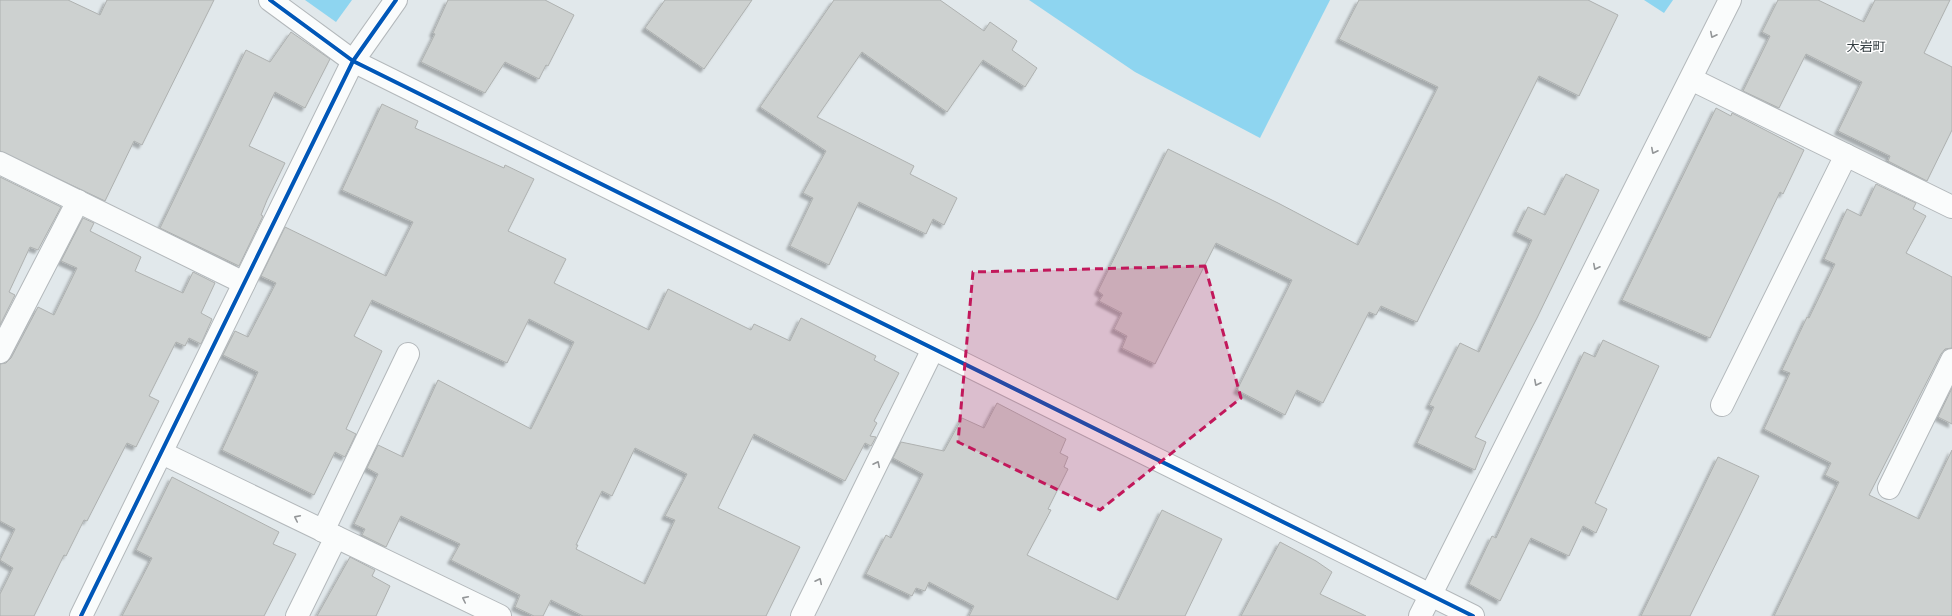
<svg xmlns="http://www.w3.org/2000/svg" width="1952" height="616" font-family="Figtree,'Noto Sans JP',sans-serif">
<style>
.green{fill:#8ed5f0}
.building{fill:#cdd1d0;stroke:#aeb1b0;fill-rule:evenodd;filter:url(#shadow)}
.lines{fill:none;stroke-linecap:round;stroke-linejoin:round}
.minor-casing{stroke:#b3b8bb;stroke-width:24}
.minor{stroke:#fafcfc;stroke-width:22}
.cycleway-casing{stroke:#fff;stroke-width:6}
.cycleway{stroke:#0057b8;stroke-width:4}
.oneway{stroke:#939698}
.marked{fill:#c2185b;fill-opacity:0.2;stroke:#c2185b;stroke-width:3;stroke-dasharray:8 5;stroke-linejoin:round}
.labels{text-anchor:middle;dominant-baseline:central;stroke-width:3;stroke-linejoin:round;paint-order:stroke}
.quarter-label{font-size:13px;fill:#323c40;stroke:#fff}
</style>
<defs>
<filter id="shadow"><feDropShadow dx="-3.5" dy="3.5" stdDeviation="1" flood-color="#0004"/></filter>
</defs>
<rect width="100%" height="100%" fill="#e1e8eb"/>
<g class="green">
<polygon points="305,0 352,0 336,22"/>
<polygon points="1029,0 1330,0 1260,138 1135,72"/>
<polygon points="1644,0 1673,0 1664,13"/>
</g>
<g class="building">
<polygon points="0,0 68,0 100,15 107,0 214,0 142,145 134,141 105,201 0,151"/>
<polygon points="448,0 545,0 574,15 548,66 546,65 539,79 505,62 485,93 421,62 435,34 433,33"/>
<polygon points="665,0 752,0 704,69 645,28"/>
<polygon points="834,0 940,0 984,31 990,22 1017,41 1012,50 1037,68 1025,87 983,60 947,112 862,52 817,117 914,166 910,174 957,198 944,225 933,219 926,234 859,202 829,265 790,246 813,198 803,193 826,151 760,107"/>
<polygon points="1359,0 1588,0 1618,15 1579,96 1539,76 1417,322 1381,306 1376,315 1369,312 1323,403 1297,390 1285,415 1237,390 1292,280 1216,243 1155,364 1122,348 1127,336 1114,329 1122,313 1099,301 1103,295 1098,291 1168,149 1278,203 1358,245 1438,87 1339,39"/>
<polygon points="1778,0 1818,0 1864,22 1875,0 1950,0 1924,53 1952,67 1952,130 1927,181 1888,161 1890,156 1838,131 1862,82 1806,54 1779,108 1743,91 1770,36 1762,32"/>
<polygon points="291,32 330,59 305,108 275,92 249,146 285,163 267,200 261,215 263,216 239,266 160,228 246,50 270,62"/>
<path d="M382,104L418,121L415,128L504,168L505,165L534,179L508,231L566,259L554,283L649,330L668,289L751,330L754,324L790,341L801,318L876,356L874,360L899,373L874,421L877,423L870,436L876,437L871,446L865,443L845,481L754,434L718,508L800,547L766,616H583L551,600L543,616H534L515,607L520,595L451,560L460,544L401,516L386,547L362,535L365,529L354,524L378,474L367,468L378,445L403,457L438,380L531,429L574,342L529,319L507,363L372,300L354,336L382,351L346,429L356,434L345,457L335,452L314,495L222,450L258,372L223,355L235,331L248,337L276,283L261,276L285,227L386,276L413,222L342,190ZM635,448L687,474L665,516L675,520L645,584L576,549L578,545H576L602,491L612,496Z"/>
<polygon points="1716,108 1731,116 1732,113 1804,150 1783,194 1780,192 1710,338 1622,300"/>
<polygon points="1566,174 1599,190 1537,318 1475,437 1486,442 1475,470 1417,443 1434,407 1429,405 1460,343 1479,352 1532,240 1516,232 1528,207 1545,215"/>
<polygon points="0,177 61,207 38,250 30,247 9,292 15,295 0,325"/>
<polygon points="1876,184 1916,203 1913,209 1926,216 1906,253 1952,277 1952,348 1945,349 1941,354 1869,495 1919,519 1952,450 1952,616 1774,616 1839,482 1825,475 1831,463 1764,429 1790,373 1782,370 1807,317 1809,318 1835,264 1824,259 1847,209 1861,216"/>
<polygon points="83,218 94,223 90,231 141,257 135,271 183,293 193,272 215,283 201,313 212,319 201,344 189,338 185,346 176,342 149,396 159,401 136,447 127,443 87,521 84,520 66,556 64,555 34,616 0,616 0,594 13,568 0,560 15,529 0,521 0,364 6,363 11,358 38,307 54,315 77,268 61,261"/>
<polygon points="1603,340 1659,366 1595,503 1607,509 1596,533 1583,526 1569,556 1531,538 1500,601 1469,584 1492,536 1496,538 1584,352 1595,357"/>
<polygon points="1952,388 1952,424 1938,417"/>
<polygon points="997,403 1066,439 1060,453 1068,457 1064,467 1068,469 1048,509 1051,510 1027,555 1118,600 1162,510 1222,539 1185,616 969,616 974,606 929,582 925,591 916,588 912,596 866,574 886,535 891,538 923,474 893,458 901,442 944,451 962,418 984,428"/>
<polygon points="1718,457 1759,476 1741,513 1690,616 1641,616"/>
<polygon points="172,477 279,532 273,544 296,554 264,616 122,616 152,558 136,550"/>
<polygon points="1280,542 1316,561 1332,572 1320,594 1366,616 1241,616"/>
<polygon points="350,557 375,570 372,576 390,586 376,616 317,616"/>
</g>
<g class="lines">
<defs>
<g id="minor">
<polyline points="270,0 353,61 1473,616"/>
<polyline points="1691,79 1952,207"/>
<polyline points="0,163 244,283"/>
<polyline points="0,352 78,201"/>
<polyline points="1722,405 1846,155"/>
<polyline points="162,453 500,616"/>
<polyline points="1889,488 1952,360"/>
<polyline points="323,531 408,354"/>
<polyline points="81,616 353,61 396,0"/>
<polyline points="297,616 336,537"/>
<polyline points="802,616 933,349"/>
<polyline points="1420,616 1730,0"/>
</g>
</defs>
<use href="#minor" class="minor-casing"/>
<use href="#minor" class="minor"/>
<defs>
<g id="cycleway">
<polyline points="270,0 353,61 1473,616"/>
<polyline points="81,616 353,61 396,0"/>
</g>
</defs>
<use href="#cycleway" class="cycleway-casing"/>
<use href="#cycleway" class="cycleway"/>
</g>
<defs><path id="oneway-chevron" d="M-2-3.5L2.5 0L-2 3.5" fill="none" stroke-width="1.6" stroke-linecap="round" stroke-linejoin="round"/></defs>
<g class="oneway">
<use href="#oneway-chevron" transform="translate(1713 35) rotate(117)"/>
<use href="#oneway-chevron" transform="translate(1654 151) rotate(117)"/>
<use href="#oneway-chevron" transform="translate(1596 267) rotate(117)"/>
<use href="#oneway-chevron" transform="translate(1537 383) rotate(117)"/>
<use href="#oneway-chevron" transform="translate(877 464) rotate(-64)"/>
<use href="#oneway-chevron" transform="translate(297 518) rotate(-154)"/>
<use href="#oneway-chevron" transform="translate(819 581) rotate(-64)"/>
<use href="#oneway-chevron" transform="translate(465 599) rotate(-154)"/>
</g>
<path class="marked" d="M1205,266L1241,398L1100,510L958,442L973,272Z"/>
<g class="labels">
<g class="quarter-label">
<text x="1866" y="46">大岩町</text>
</g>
</g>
</svg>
